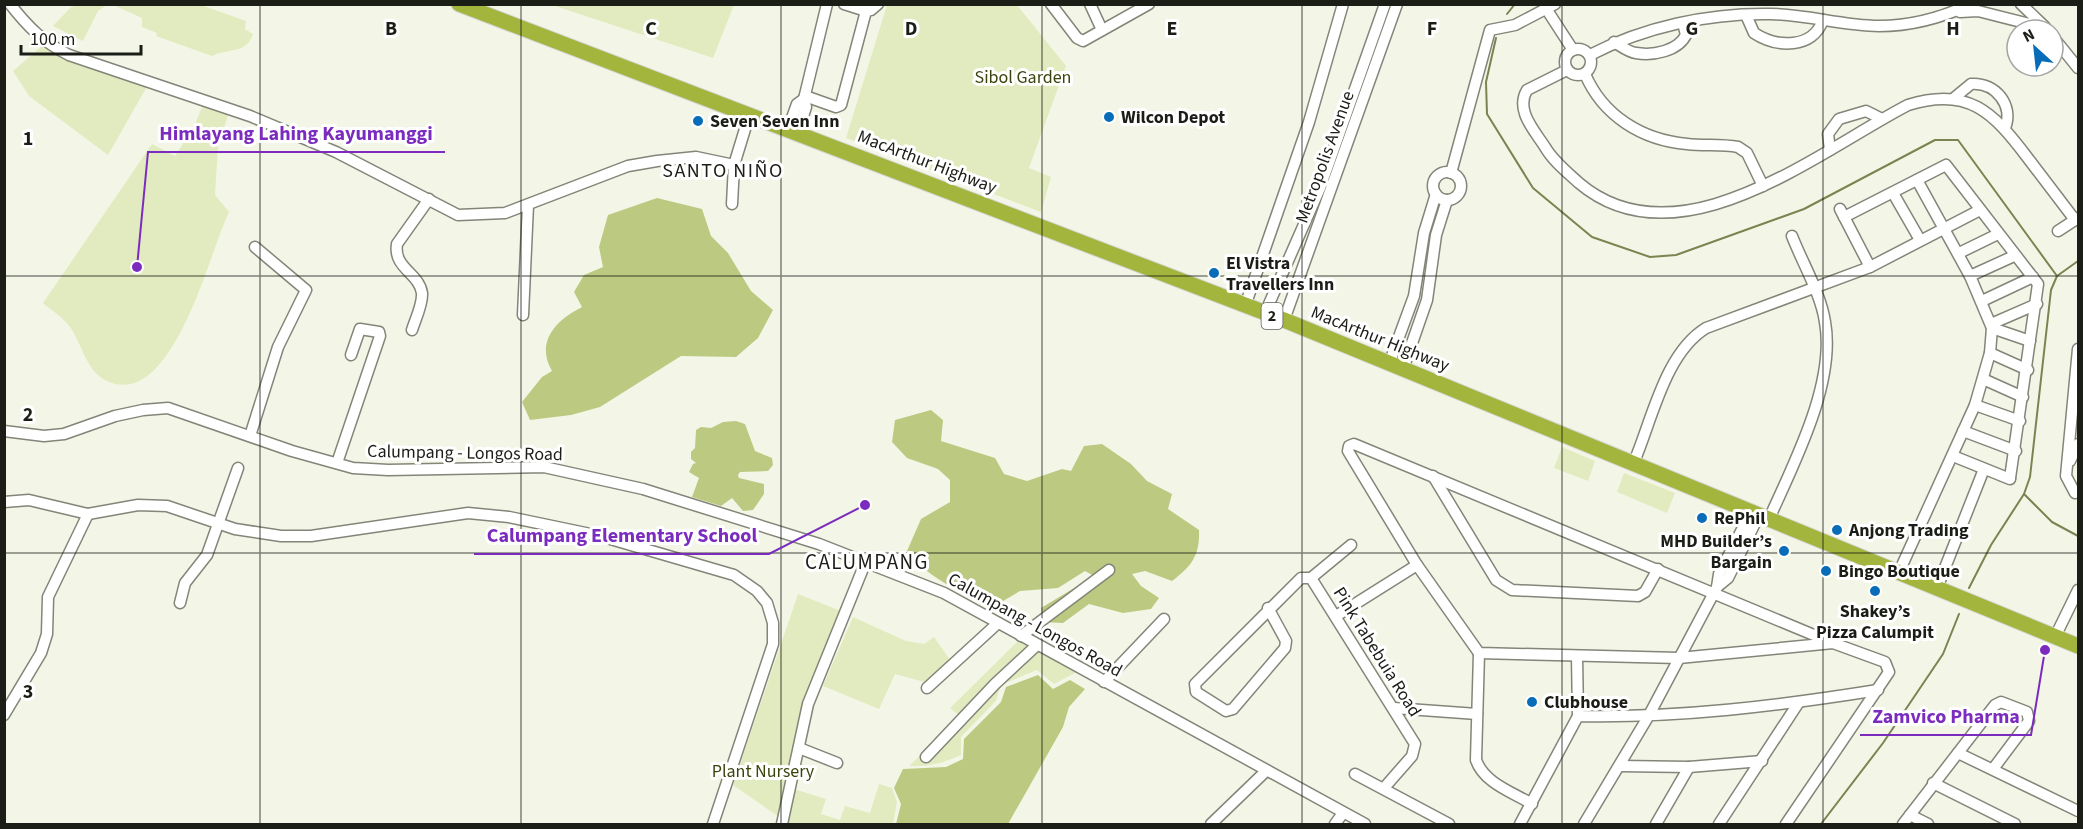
<svg xmlns="http://www.w3.org/2000/svg" width="2083" height="829" font-family="'Source Sans 3',sans-serif">
<style>
.green{fill:#e2ebbf}
.forest{fill:#bcc981}
.lines{fill:none;stroke-linecap:round;stroke-linejoin:round}
.stream{stroke:#7a8450;stroke-width:2}
.minor-casing{stroke:#828578;stroke-width:13}
.highway-casing{stroke:#d6d6d5;stroke-width:17}
.minor{stroke:#fff;stroke-width:10}
.highway{stroke:#a4b53e;stroke-width:15}
.grid{fill:none;stroke:#1b1d17;stroke-width:1.5;stroke-opacity:0.55}
.poi-dot{fill:#086cb8;stroke:#fff;stroke-width:2}
.labels{text-anchor:middle;dominant-baseline:central;stroke-width:6;stroke-linejoin:round;paint-order:stroke}
.shield{fill:#fff;stroke:#5f615d;stroke-width:1.5}
.shield-label{font-size:16px;font-weight:bold;fill:#1b1d17}
.park-label{font-size:18px;fill:#3c440d;stroke:#fff}
.poi-label{font-size:18px;font-weight:bold;fill:#1b1d17;stroke:#fff;text-anchor:start}
.street-label{font-size:18px;fill:#1b1d17;stroke:#fff}
.neighbourhood-label{font-size:20px;letter-spacing:1.5px;fill:#1b1d17;stroke:#fff}
.quarter-label{font-size:21px;letter-spacing:1.5px;fill:#1b1d17;stroke:#fff}
.grid-label{font-size:20px;text-anchor:middle;font-weight:bold;fill:#1b1d17;stroke:#fff;stroke-width:6;stroke-linejoin:round;paint-order:stroke}
.leader{fill:none;stroke:#7b2cbf;stroke-width:2}
.callout-dot{fill:#7b2cbf;stroke:#fff;stroke-width:2}
.callout-label{font-size:20px;text-anchor:middle;font-weight:bold;fill:#7b2cbf;stroke:#fff;stroke-width:6;stroke-linejoin:round;paint-order:stroke}
</style>
<rect width="100%" height="100%" fill="#f3f6e7"/>
<g class="green">
<polygon points="85,4 107,5 98,11 83,41 53,26 71,7"/>
<path d="M113,5H201L246,21L245,29L253,34C247,54 228,48 212,56L156,36L157,33L142,27V18Z"/>
<polygon points="552,5 734,4 734,5 713,58"/>
<polygon points="887,5 1017,5 1066,66 1029,168 1051,177 1041,212 846,138"/>
<polygon points="43,45 149,83 108,155 29,96 13,71"/>
<path d="M204,102L229,112L218,147L215,195L229,212C210,250 172,415 105,380C86,370 82,344 70,327C64,318 51,310 43,303L152,144L175,156L194,127Z"/>
<polygon points="1562,447 1595,461 1588,481 1554,468"/>
<polygon points="1624,473 1675,493 1667,513 1617,492"/>
<polygon points="798,594 841,611 801,709 779,817 733,785"/>
<polygon points="853,617 906,641 924,644 934,637 951,661 928,683 895,674 879,709 823,686"/>
<path d="M1018,641L1077,672L1054,684L1037,670L1001,685L996,701L961,737V755C944,763 928,767 909,766L961,717L950,708Z"/>
<polygon points="879,784 892,788 897,802 893,824 787,824 794,789 826,799 821,814 840,820 845,806 870,813"/>
</g>
<g class="forest">
<path d="M657,198L702,209L711,236L728,253L751,291L773,310L758,338L736,357L681,356L600,407L571,415L530,420L522,402L542,377L552,371C535,342 556,320 582,307L574,292L584,275L603,267L599,247L608,215Z"/>
<path d="M931,410L943,420L941,441L995,458L1004,474L1027,481L1062,469L1071,471L1084,446L1102,444L1131,464L1147,481L1172,494L1168,509L1199,530C1200,555 1192,566 1172,581L1145,571L1132,574L1141,586L1159,598L1151,609L1123,613L1089,604L1063,623L1043,622L1041,608L1094,576L1085,571L1058,588L1020,591L993,607C962,592 928,579 907,551L921,519L950,502V480L938,469L907,458L892,442L895,420Z"/>
<polygon points="736,421 745,424 755,451 772,458 773,465 768,471 740,472 738,475 739,478 764,484 764,494 753,510 743,511 732,498 721,506 692,497 699,478 689,472 693,464 696,463 691,459 691,452 695,448 696,430 701,427 711,428 723,422"/>
<polygon points="1038,675 1053,689 1070,680 1085,689 1069,707 1063,727 1008,824 896,824 901,804 894,788 903,769 946,767 963,759 964,739 1001,702 1006,687"/>
</g>
<g class="lines">
<g class="stream">
<polyline points="1507,14 1515,4"/>
<polyline points="1496,38 1486,82 1487,114 1533,188 1592,237 1650,257 1676,255 1804,209 1935,140 1958,140 2057,276"/>
<polyline points="2024,494 2052,522 2078,536"/>
<polyline points="1969,588 1991,545 2024,494 2030,477 2051,290 2057,276 2078,261"/>
<polyline points="1821,824 1883,743 1943,654 1959,614"/>
</g>
<defs>
<g id="minor">
<path d="M10,4C28,27 43,42 69,55L250,116L336,152L458,215L505,213L628,166L657,161L696,157L734,165"/>
<polyline points="844,4 866,11"/>
<polyline points="1051,4 1077,38 1083,41 1149,4"/>
<polyline points="1090,4 1102,30"/>
<polyline points="2021,4 2045,27"/>
<polyline points="1547,10 1573,50"/>
<polyline points="1960,12 1978,11 2045,28"/>
<path d="M1746,15L1754,33C1777,48 1813,49 1823,20"/>
<polyline points="2053,37 2078,68"/>
<path d="M1614,42C1621,46 1628,52 1636,53C1653,56 1678,51 1686,35L1683,23"/>
<circle cx="1578" cy="62" r="13"/>
<path d="M1590,55C1644,27 1708,13 1770,14C1806,14 1842,26 1879,26C1911,26 1941,18 1971,4"/>
<path d="M1567,70L1527,90C1515,110 1534,130 1545,147C1553,161 1567,172 1579,183C1678,267 1819,151 1908,105C1968,86 1993,112 2027,157C2043,178 2059,199 2075,220"/>
<path d="M1585,74C1603,116 1642,140 1687,144C1704,146 1721,144 1738,147L1747,153L1763,186"/>
<polyline points="805,96 836,107 841,105 866,11 871,10 878,4"/>
<path d="M1954,98L1971,84C1996,82 2014,106 2005,128"/>
<polyline points="788,129 797,104 804,99"/>
<polyline points="798,132 806,107 804,99 827,4"/>
<polyline points="1830,150 1828,134 1839,119 1866,111 1882,119"/>
<circle cx="1447" cy="186" r="14"/>
<polyline points="1451,173 1490,30 1515,25 1555,4"/>
<polyline points="1893,193 1920,240"/>
<polyline points="732,204 734,165 749,116"/>
<polyline points="1840,209 1870,267"/>
<polyline points="1844,217 1946,165 2038,284 2010,478"/>
<polyline points="2058,231 2078,218"/>
<polyline points="1959,253 1998,234"/>
<polyline points="1970,276 2014,256"/>
<polyline points="1982,301 2033,277"/>
<polyline points="1245,306 1309,122 1343,4"/>
<polyline points="1265,313 1320,188 1385,4"/>
<polyline points="523,315 528,205"/>
<polyline points="1284,320 1397,4"/>
<polyline points="1991,324 2037,304"/>
<polyline points="1992,328 2030,341"/>
<path d="M412,330C415,320 423,304 422,293C419,273 393,268 397,244L429,199"/>
<polyline points="1990,353 2028,370"/>
<polyline points="1389,364 1414,296 1424,233 1436,194"/>
<polyline points="1403,369 1427,300 1436,235 1447,200"/>
<polyline points="1983,379 2023,397"/>
<polyline points="1975,405 2020,421"/>
<polyline points="4,431 44,436 64,434 115,416 143,410 168,408 292,451 353,468 388,470 544,467 643,489 819,544 944,593 1365,824"/>
<polyline points="1963,431 2016,451"/>
<polyline points="250,436 278,347 306,290 255,247"/>
<polyline points="1953,456 2010,479"/>
<polyline points="2070,461 2078,444"/>
<path d="M1634,462C1652,420 1665,353 1706,328L1870,267L1980,210"/>
<polyline points="337,463 380,336 379,332 360,329 351,355"/>
<polyline points="1433,476 1496,580 1512,590 1638,596 1645,592 1658,569"/>
<polyline points="2075,493 2066,476 2078,349"/>
<polyline points="4,502 29,500 88,514 138,505 167,506 235,529 281,536 311,536 468,513 509,517 600,536 734,575 757,591 767,603 773,623 773,644 713,824"/>
<path d="M1769,519C1794,463 1836,383 1825,322C1821,294 1802,262 1792,236"/>
<polyline points="1899,572 1975,405 1990,353 1992,328 1970,276 1917,180"/>
<polyline points="1311,578 1351,545"/>
<polyline points="1717,587 1728,578 1759,515"/>
<polyline points="1937,588 1984,469"/>
<polyline points="180,603 185,583 207,555 238,468"/>
<polyline points="1268,608 1286,641 1285,648 1233,709 1226,711 1196,692 1195,684 1301,578 1311,578 1415,744 1412,756 1384,788"/>
<polyline points="1336,616 1417,565"/>
<polyline points="1021,636 1109,570"/>
<polyline points="2055,637 2078,590"/>
<path d="M1479,653L1476,760C1484,783 1512,792 1532,804"/>
<polyline points="1577,656 1578,716"/>
<polyline points="1104,682 1164,619"/>
<polyline points="927,688 998,623"/>
<polyline points="1394,708 1477,714"/>
<polyline points="4,715 41,653 47,634 48,597 88,514"/>
<polyline points="799,748 837,763"/>
<polyline points="1958,753 2078,811"/>
<polyline points="926,757 995,684 1037,645"/>
<polyline points="1620,766 1689,767 1762,761"/>
<polyline points="1355,774 1449,824"/>
<polyline points="1933,783 2015,824"/>
<polyline points="1910,815 1928,824"/>
<polyline points="782,824 808,704 866,561"/>
<polyline points="1211,824 1266,771"/>
<polyline points="1335,824 1343,813"/>
<path d="M1520,824L1578,716C1679,718 1778,706 1878,690"/>
<polyline points="1584,824 1648,717 1717,587 1719,574 1751,512"/>
<polyline points="1656,824 1689,767"/>
<polyline points="1719,824 1799,702"/>
<polyline points="1786,824 1889,672 1885,662 1833,643 1679,658 1479,653 1417,565 1348,451 1349,446 1354,444 1833,643"/>
<polyline points="1903,824 1995,705 2001,702 2027,712 2029,721 1993,769"/>
</g>
<polyline id="highway" points="459,4 1284,320 2078,646"/>
</defs>
<use href="#minor" class="minor-casing"/>
<use href="#highway" class="highway-casing"/>
<use href="#minor" class="minor"/>
<use href="#highway" class="highway"/>
</g>
<path class="grid" d="M260,4V824M521,4V824M781,4V824M1042,4V824M1302,4V824M1562,4V824M1823,4V824M4,276H2078M4,553H2078"/>
<g class="poi-dot">
<circle cx="1109" cy="117" r="6"/>
<circle cx="698" cy="121" r="6"/>
<circle cx="1214" cy="273" r="6"/>
<circle cx="1702" cy="518" r="6"/>
<circle cx="1837" cy="530" r="6"/>
<circle cx="1784" cy="551" r="6"/>
<circle cx="1826" cy="571" r="6"/>
<circle cx="1875" cy="591" r="6"/>
<circle cx="1532" cy="702" r="6"/>
</g>
<g class="labels">
<rect class="shield" x="1261.5" y="303" width="21" height="26" rx="4.5"/>
<g class="shield-label">
<text x="1272" y="316">2</text>
</g>
<g class="park-label">
<text x="1023" y="77">Sibol Garden</text>
<text x="763" y="771">Plant Nursery</text>
</g>
<g class="poi-label">
<text x="1121" y="117">Wilcon Depot</text>
<text x="710" y="121">Seven Seven Inn</text>
<text x="1226" y="263">El Vistra<tspan x="1226" dy="21">Travellers Inn</tspan></text>
<text x="1714" y="518">RePhil</text>
<text x="1849" y="530">Anjong Trading</text>
<text x="1772" y="541" text-anchor="end">MHD Builder’s<tspan x="1772" dy="21">Bargain</tspan></text>
<text x="1838" y="571">Bingo Boutique</text>
<text x="1875" y="611" text-anchor="middle">Shakey’s<tspan x="1875" dy="21">Pizza Calumpit</tspan></text>
<text x="1544" y="702">Clubhouse</text>
</g>
<g class="street-label">
<text transform="translate(1325 157) rotate(-70)">Metropolis Avenue</text>
<text transform="translate(927 162) rotate(21)">MacArthur Highway</text>
<text transform="translate(1380 339) rotate(22)">MacArthur Highway</text>
<text transform="translate(465 453) rotate(1)">Calumpang - Longos Road</text>
<text transform="translate(1035 625) rotate(29)">Calumpang - Longos Road</text>
<text transform="translate(1377 652) rotate(58)">Pink Tabebuia Road</text>
</g>
<g class="neighbourhood-label">
<text x="723" y="171">SANTO NIÑO</text>
</g>
<g class="quarter-label">
<text x="867" y="562">CALUMPANG</text>
</g>
</g>
<g class="grid-label">
<text x="391" y="35">B</text>
<text x="651" y="35">C</text>
<text x="911" y="35">D</text>
<text x="1172" y="35">E</text>
<text x="1432" y="35">F</text>
<text x="1692" y="35">G</text>
<text x="1953" y="35">H</text>
<text x="28" y="145">1</text>
<text x="28" y="421">2</text>
<text x="28" y="698">3</text>
</g>
<path class="leader" d="M137 267L148 152H445M865 505L769 554H474M2045 650L2031 735H1860"/>
<g class="callout-dot">
<circle cx="137" cy="267" r="6"/>
<circle cx="865" cy="505" r="6"/>
<circle cx="2045" cy="650" r="6"/>
</g>
<g class="callout-label">
<text x="296" y="140">Himlayang Lahing Kayumanggi</text>
<text x="622" y="542">Calumpang Elementary School</text>
<text x="1946" y="723">Zamvico Pharma</text>
</g>
<rect width="2083" height="829" fill="none" stroke="#1b1d17" stroke-width="12"/>
<g transform="translate(2035 48) rotate(333)"><circle r="28" fill="#ffffff" stroke="#a4a5a2" stroke-width="1.5"/>
<path d="M0-4.5L10 22L0 15L-10 22Z" fill="#086cb8"/>
<text y="-9" font-size="16" font-weight="bold" text-anchor="middle" fill="#1b1d17">N</text>
</g>
<path d="M21 45v9h120v-9" fill="none" stroke="#1b1d17" stroke-width="3"/>
<text x="30" y="45" font-size="18" fill="#1b1d17" stroke="#ffffff" stroke-width="4.5" paint-order="stroke">100 m</text>
</svg>
